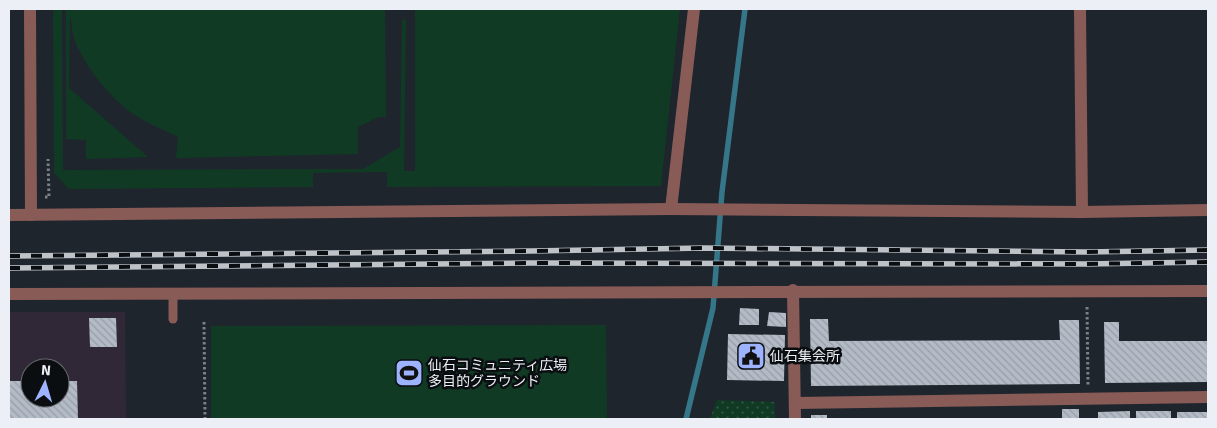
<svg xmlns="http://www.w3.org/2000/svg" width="1217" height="428" font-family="Signika,'Noto Sans JP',sans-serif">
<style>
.commercial{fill:#312837;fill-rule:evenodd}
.green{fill:#113a25}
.park{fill:url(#park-dots)}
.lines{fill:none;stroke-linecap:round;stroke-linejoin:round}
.stream{stroke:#357688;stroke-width:5.5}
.building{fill:url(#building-back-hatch)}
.path{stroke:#7c8188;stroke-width:3;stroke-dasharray:2.5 2.5;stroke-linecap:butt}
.lane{stroke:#885b57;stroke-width:9}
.street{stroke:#885b57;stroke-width:12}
.rail-casing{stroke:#bec2c9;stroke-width:5.5}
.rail{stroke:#0b0e11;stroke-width:4;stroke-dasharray:11;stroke-linecap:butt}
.labels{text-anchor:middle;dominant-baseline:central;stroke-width:5;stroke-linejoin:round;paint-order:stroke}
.poi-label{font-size:14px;fill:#ecf0f6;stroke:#0b0e11;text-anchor:start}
</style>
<defs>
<pattern id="park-dots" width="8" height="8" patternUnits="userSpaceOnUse" patternTransform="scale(1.25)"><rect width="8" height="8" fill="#113a25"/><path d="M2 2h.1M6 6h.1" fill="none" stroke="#345745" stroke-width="1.8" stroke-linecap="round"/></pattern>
<pattern id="building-back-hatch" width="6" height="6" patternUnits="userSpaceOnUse" patternTransform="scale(1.25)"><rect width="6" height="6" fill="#b3bbc6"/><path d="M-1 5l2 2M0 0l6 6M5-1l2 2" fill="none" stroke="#989ea7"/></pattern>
</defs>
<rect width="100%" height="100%" fill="#1f252d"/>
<path class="commercial" d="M9,312H125L126,419H9ZM30,368H60V398H30Z"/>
<g class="green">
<polygon points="53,9 62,9 63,170 363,169 400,147 402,20 406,19 404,171 415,171 415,9 680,9 661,186 387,187 387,172 313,173 313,187 69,189 54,173"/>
<path d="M66,9H385L386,117H379L358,127V154L176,158L178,137C160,128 139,120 124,107C103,89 84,64 74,39C72,32 72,23 70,16L69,88L148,157L86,159V140L66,139Z"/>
<polygon points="606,325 607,419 211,419 211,326"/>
</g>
<polygon class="park" points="717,400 775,402 775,419 710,419"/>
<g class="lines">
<polyline class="stream" points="686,419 713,308 722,192 745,9"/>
</g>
<g class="building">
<polygon points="740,308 759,309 759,325 739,325"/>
<polygon points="769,312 786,313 786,327 767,326"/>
<polygon points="89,318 116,318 117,347 90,347"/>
<polygon points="810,319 828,319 829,341 1060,340 1059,320 1079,320 1080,384 811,386"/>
<polygon points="1104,322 1119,322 1119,341 1208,341 1208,382 1105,383"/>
<polygon points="728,334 785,335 784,381 727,380"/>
<polygon points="9,381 30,381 30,398 60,398 60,381 77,381 78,419 9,419"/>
<rect x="1062" y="409" width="17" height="10"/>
<polygon points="1130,411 1130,419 1098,419 1098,412"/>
<rect x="1136" y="411" width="35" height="8"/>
<rect x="1177" y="412" width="31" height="7"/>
<rect x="811" y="415" width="16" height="4"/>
</g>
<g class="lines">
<g class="path">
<polyline points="45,197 49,197 48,159"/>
<polyline points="1087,307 1088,385"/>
<polyline points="204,322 205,419"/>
</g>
<polyline class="lane" points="173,319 173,293"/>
<g class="street">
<polyline points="30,9 31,215"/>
<polyline points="1080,9 1082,212"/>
<polyline points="671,209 694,9"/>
<polyline points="9,215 671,209 1082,212 1208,210"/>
<polyline points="793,290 795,419"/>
<polyline points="9,294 1208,291"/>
<polyline points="796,403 1208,397"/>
</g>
<defs>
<g id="rail">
<polyline points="9,256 531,251 704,248 1086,252 1208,250"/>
<polyline points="9,268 532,263 1086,264 1208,262"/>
</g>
</defs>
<use href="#rail" class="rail-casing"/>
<use href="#rail" class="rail"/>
</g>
<defs>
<symbol id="civic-square" viewBox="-11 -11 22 22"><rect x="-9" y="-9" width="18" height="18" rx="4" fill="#9eb3fd" stroke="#0b0e11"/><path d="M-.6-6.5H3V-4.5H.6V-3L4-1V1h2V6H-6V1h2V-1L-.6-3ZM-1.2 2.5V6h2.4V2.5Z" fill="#111"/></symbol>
<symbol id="stadium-square" viewBox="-11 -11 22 22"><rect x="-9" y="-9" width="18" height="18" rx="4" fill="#9eb3fd" stroke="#0b0e11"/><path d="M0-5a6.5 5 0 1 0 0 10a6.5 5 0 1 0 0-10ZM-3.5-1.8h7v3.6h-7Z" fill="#111"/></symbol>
</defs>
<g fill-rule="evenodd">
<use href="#civic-square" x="735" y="340" width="32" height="32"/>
<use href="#stadium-square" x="393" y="357" width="32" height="32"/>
</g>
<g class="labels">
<g class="poi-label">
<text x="770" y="356">仙石集会所</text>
<text x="428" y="365">仙石コミュニティ広場<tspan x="428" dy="16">多目的グラウンド</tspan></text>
</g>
</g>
<rect width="1217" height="428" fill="none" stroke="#ecf0f6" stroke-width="20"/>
<g transform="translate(45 383) rotate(5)"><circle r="24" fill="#0b0e11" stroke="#65686d"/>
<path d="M0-4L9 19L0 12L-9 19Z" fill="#9eb3fd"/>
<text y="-8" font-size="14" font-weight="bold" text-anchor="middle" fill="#ecf0f6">N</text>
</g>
</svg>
